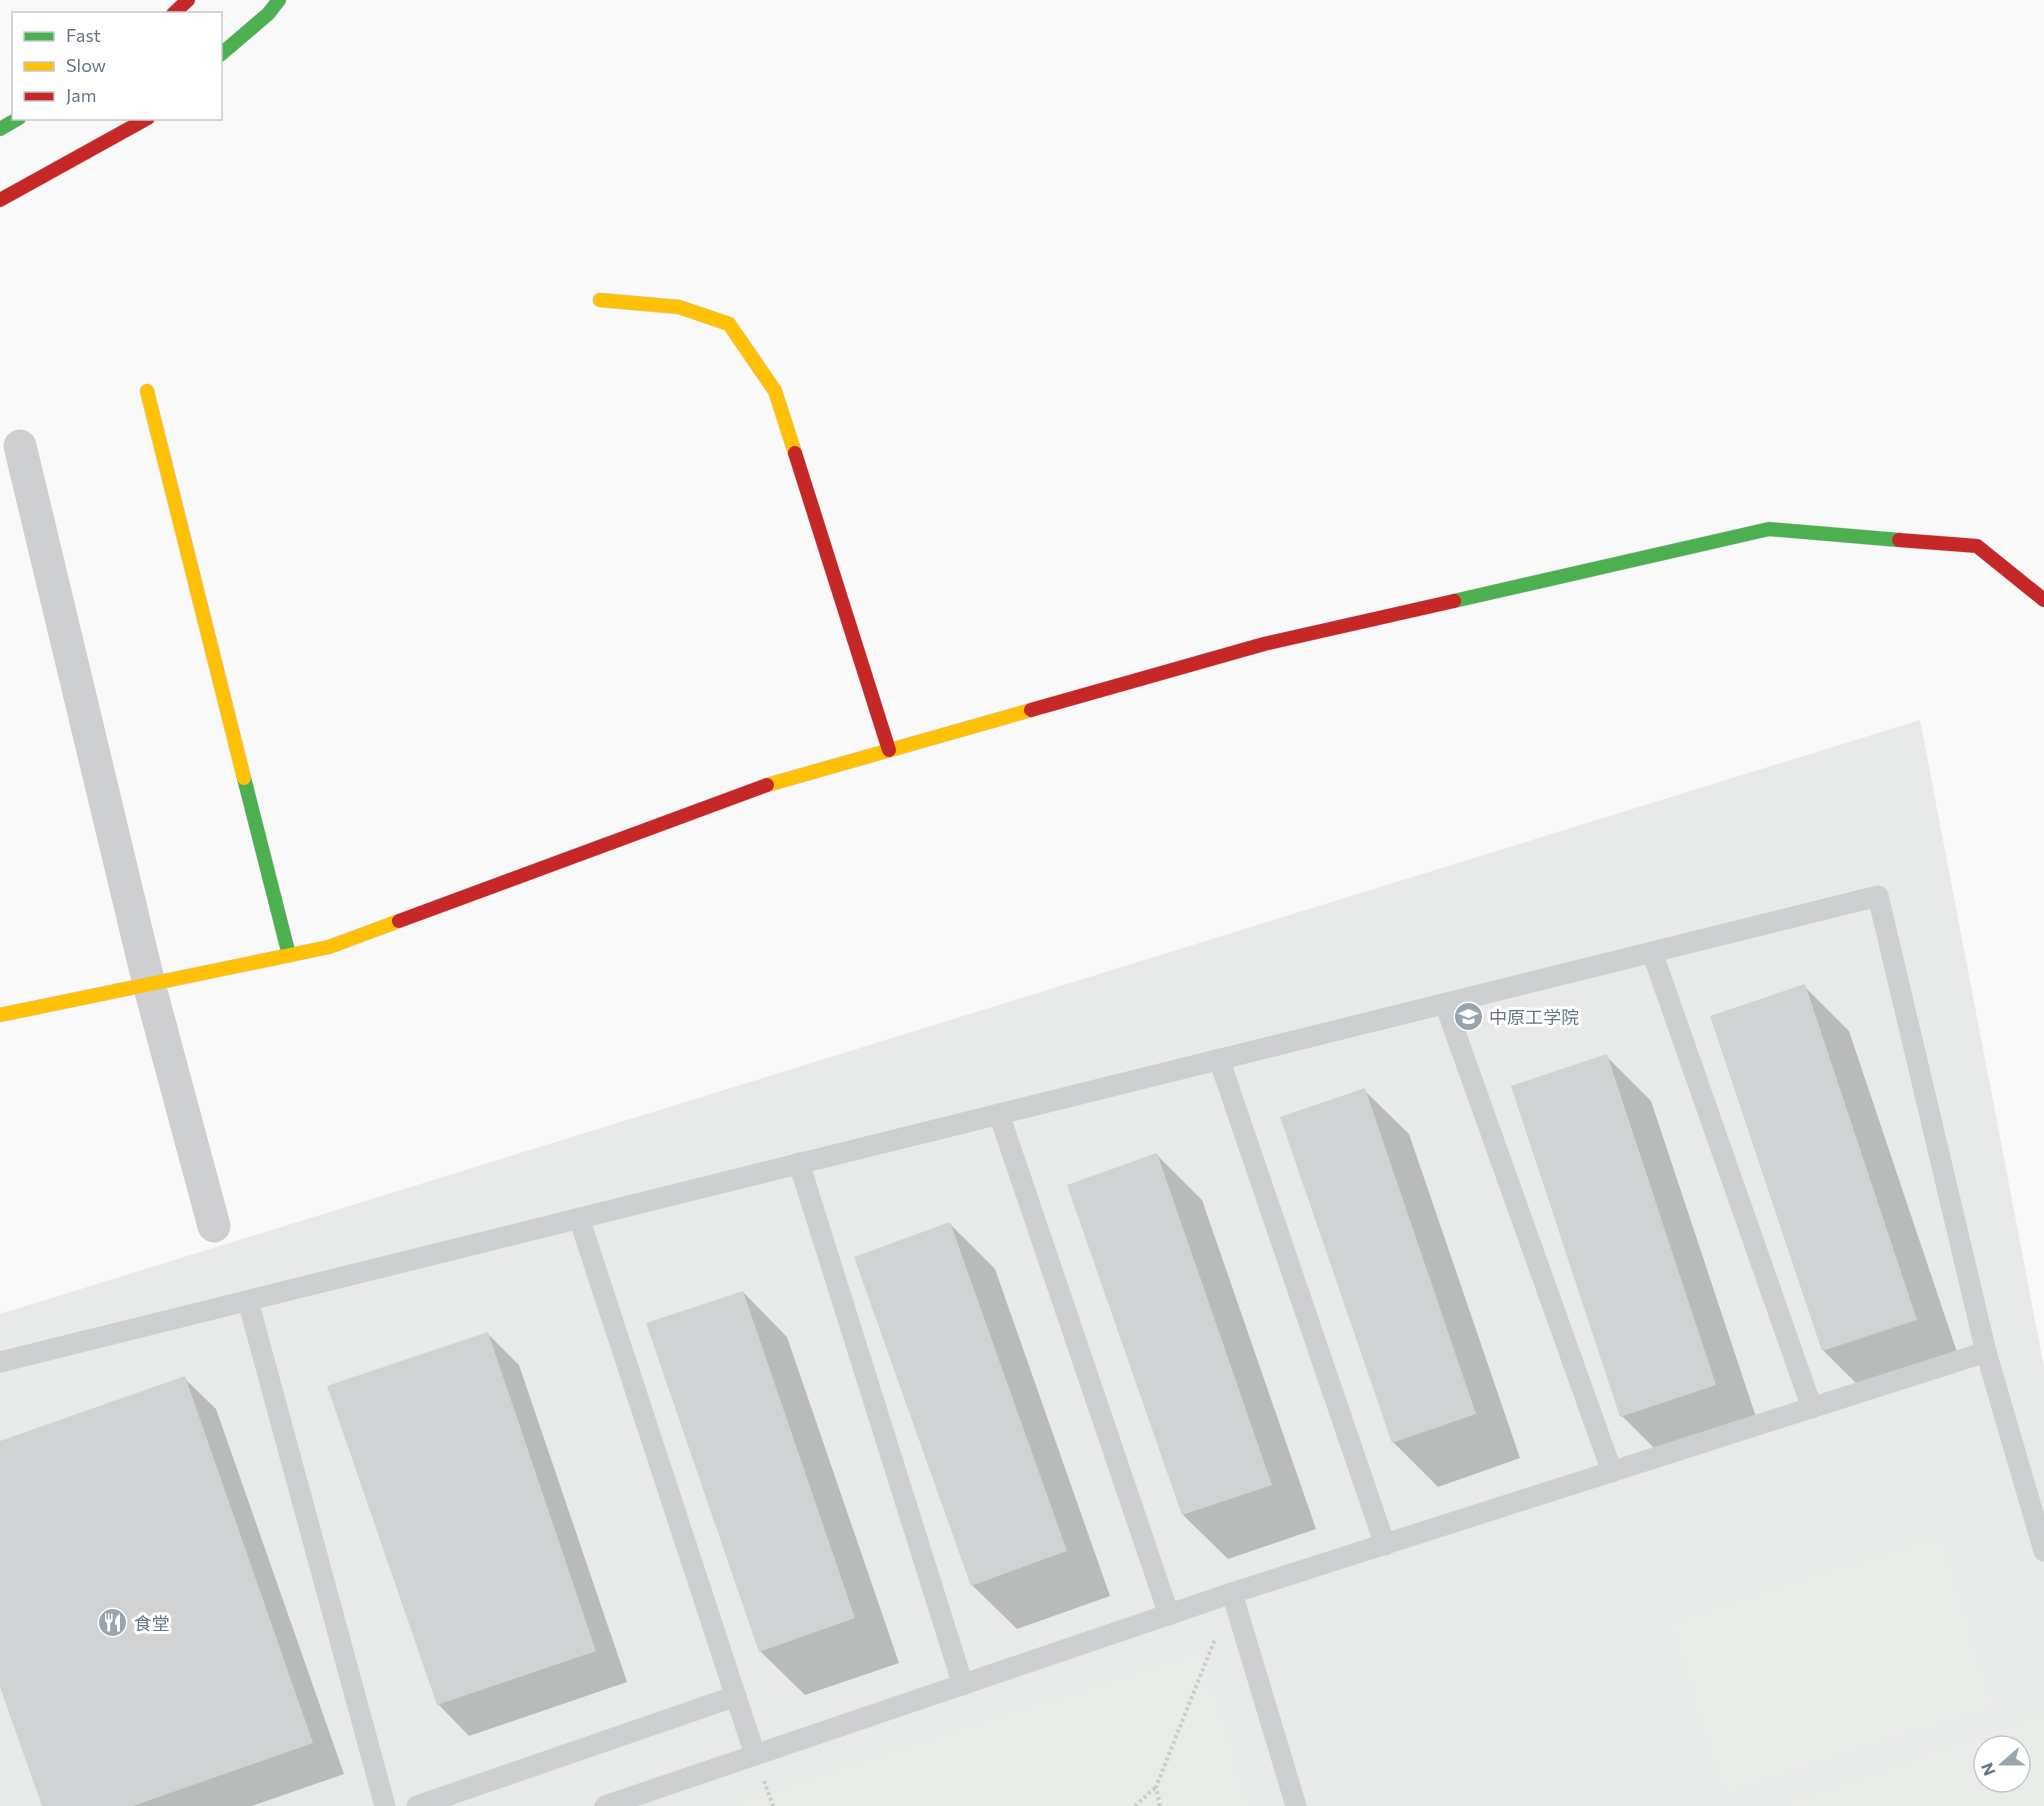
<svg xmlns="http://www.w3.org/2000/svg" width="2044" height="1806" font-family="Commissioner,'Noto Sans SC',sans-serif">
<style>
.built{fill:#e8e9e9;fill-rule:evenodd}
.green{fill:#e8ebe6;fill-rule:evenodd}
.shadow{fill:#0003}
.building{fill:#d0d2d3}
.lines{fill:none;stroke-linecap:round;stroke-linejoin:round}
.fast-casing{stroke:#d5d6d7;stroke-width:15}
.slow-casing{stroke:#d5d6d7;stroke-width:15}
.jam-casing{stroke:#d5d6d7;stroke-width:15}
.path{stroke:#cbcccd;stroke-width:4;stroke-dasharray:3 3;stroke-linecap:butt}
.lane{stroke:#cecfd0;stroke-width:21}
.street{stroke:#cecfd0;stroke-width:33}
.fast{stroke:#4caf50;stroke-width:14}
.slow{stroke:#ffc107;stroke-width:14}
.jam{stroke:#c62828;stroke-width:14}
.labels{text-anchor:middle;dominant-baseline:central;stroke-width:6;stroke-linejoin:round;paint-order:stroke}
.poi-label{font-size:18px;fill:#657683;stroke:#fff;text-anchor:start}
</style>
<rect width="100%" height="100%" fill="#f9f9f9"/>
<path class="built" d="M1920,720L2044,1367V1806H0V1314ZM1984,1746H2020V1782H1984Z"/>
<g class="green">
<polygon points="1941,1534 1996,1708 1724,1795 1668,1621"/>
<polygon points="1203,1649 1250,1806 723,1806"/>
<path d="M2044,1712V1806H1778ZM1984,1746H2020V1782H1984Z"/>
</g>
<g class="shadow">
<polygon points="1804,986 1849,1031 1961,1364 1868,1395 1823,1350"/>
<polygon points="1606,1056 1651,1101 1760,1429 1666,1460 1622,1416"/>
<polygon points="1364,1090 1409,1134 1520,1458 1438,1487 1393,1442"/>
<polygon points="1157,1155 1202,1200 1316,1529 1228,1559 1183,1515 1069,1186"/>
<polygon points="950,1224 995,1269 1110,1596 1017,1629 972,1585"/>
<polygon points="743,1292 787,1337 899,1663 805,1695 760,1651"/>
<polygon points="487,1333 519,1365 627,1682 469,1736 438,1704"/>
<polygon points="184,1378 216,1409 344,1774 252,1806 43,1806 0,1682 0,1443"/>
</g>
<g class="building">
<polygon points="1805,984 1917,1320 1822,1351 1710,1016"/>
<polygon points="1607,1054 1716,1385 1620,1417 1511,1086"/>
<polygon points="1365,1088 1476,1414 1392,1443 1280,1117"/>
<polygon points="1157,1153 1272,1485 1182,1515 1067,1185"/>
<polygon points="950,1222 1067,1551 971,1586 854,1257"/>
<polygon points="743,1291 855,1618 759,1652 646,1323"/>
<polygon points="488,1332 596,1651 437,1705 327,1386"/>
<polygon points="185,1376 313,1743 133,1806 42,1806 0,1687 0,1441"/>
</g>
<g class="lines">
<defs>
<g id="fast">
<polyline points="220,55 268,14 279,0"/>
<polyline points="0,129 19,118"/>
<polyline points="1454,601 1769,529 1899,540"/>
<polyline points="244,778 289,955"/>
</g>
<g id="slow">
<polyline points="600,300 679,307 729,324 775,391 795,453"/>
<polyline points="147,391 244,778"/>
<polyline points="767,785 1031,710"/>
<polyline points="0,1015 329,947 399,921"/>
</g>
<g id="jam">
<polyline points="173,14 188,0"/>
<polyline points="0,200 148,118"/>
<polyline points="795,453 889,750"/>
<polyline points="1899,540 1977,546 2044,600"/>
<polyline points="1031,710 1264,644 1454,601"/>
<polyline points="399,921 767,785"/>
</g>
</defs>
<use href="#fast" class="fast-casing"/>
<use href="#slow" class="slow-casing"/>
<use href="#jam" class="jam-casing"/>
<g class="path">
<polyline points="764,1781 773,1806"/>
<polyline points="1135,1806 1156,1787"/>
<polyline points="1160,1806 1156,1787 1215,1639"/>
</g>
<g class="lane">
<polyline points="1652,952 1812,1408"/>
<polyline points="1445,1004 1612,1472"/>
<polyline points="1219,1059 1385,1545"/>
<polyline points="999,1114 1169,1615"/>
<polyline points="799,1163 963,1685"/>
<polyline points="579,1218 755,1755"/>
<polyline points="248,1301 385,1806"/>
<polyline points="0,1362 1878,896 1986,1352 2044,1551"/>
<polyline points="1232,1593 1296,1806"/>
<polyline points="417,1806 736,1696"/>
<polyline points="605,1806 1232,1593 1986,1352"/>
</g>
<polyline class="street" points="20,446 149,984 214,1226"/>
<use href="#fast" class="fast"/>
<use href="#slow" class="slow"/>
<use href="#jam" class="jam"/>
</g>
<defs>
<symbol id="university-disc" viewBox="-11 -11 22 22"><circle r="9.5" fill="#99a4ac" stroke="#fff"/><path d="M0-5L7-2L0 1L-7-2ZM-4 1L0 2.5L4 1V4Q0 6-4 4Z" fill="#fff"/></symbol>
<symbol id="restaurant-disc" viewBox="-11 -11 22 22"><circle r="9.5" fill="#99a4ac" stroke="#fff"/><path d="M-5-6h1v4h1v-4h1v4h1v-4h1v5L-1.5 .5V6h-2V.5L-5-1ZM5-6V6H3V1.5H1.5Q1.5-4 5-6Z" fill="#fff"/></symbol>
</defs>
<g fill-rule="evenodd">
<use href="#university-disc" x="1452" y="1000" width="33" height="33"/>
<use href="#restaurant-disc" x="96" y="1606" width="33" height="33"/>
</g>
<g class="labels">
<g class="poi-label">
<text x="1489" y="1017">中原工学院</text>
<text x="134" y="1623">食堂</text>
</g>
</g>
<rect x="12" y="12" width="210" height="108" fill="#ffffff" stroke="#c1c8cd" stroke-width="1.5"/>
<rect x="24" y="32" width="30" height="9" fill="#4caf50" stroke="#c1c8cd" stroke-width="1.5"/>
<text x="66" y="42" font-size="18" fill="#657683">Fast</text>
<rect x="24" y="62" width="30" height="9" fill="#ffc107" stroke="#c1c8cd" stroke-width="1.5"/>
<text x="66" y="72" font-size="18" fill="#657683">Slow</text>
<rect x="24" y="92" width="30" height="9" fill="#c62828" stroke="#c1c8cd" stroke-width="1.5"/>
<text x="66" y="102" font-size="18" fill="#657683">Jam</text>
<g transform="translate(2002 1764) rotate(249)"><circle r="28" fill="#ffffff" stroke="#c1c8cd" stroke-width="1.5"/>
<path d="M0-4.5L10 22L0 15L-10 22Z" fill="#99a4ac"/>
<text y="-9" font-size="16" font-weight="bold" text-anchor="middle" fill="#657683">N</text>
</g>
</svg>
